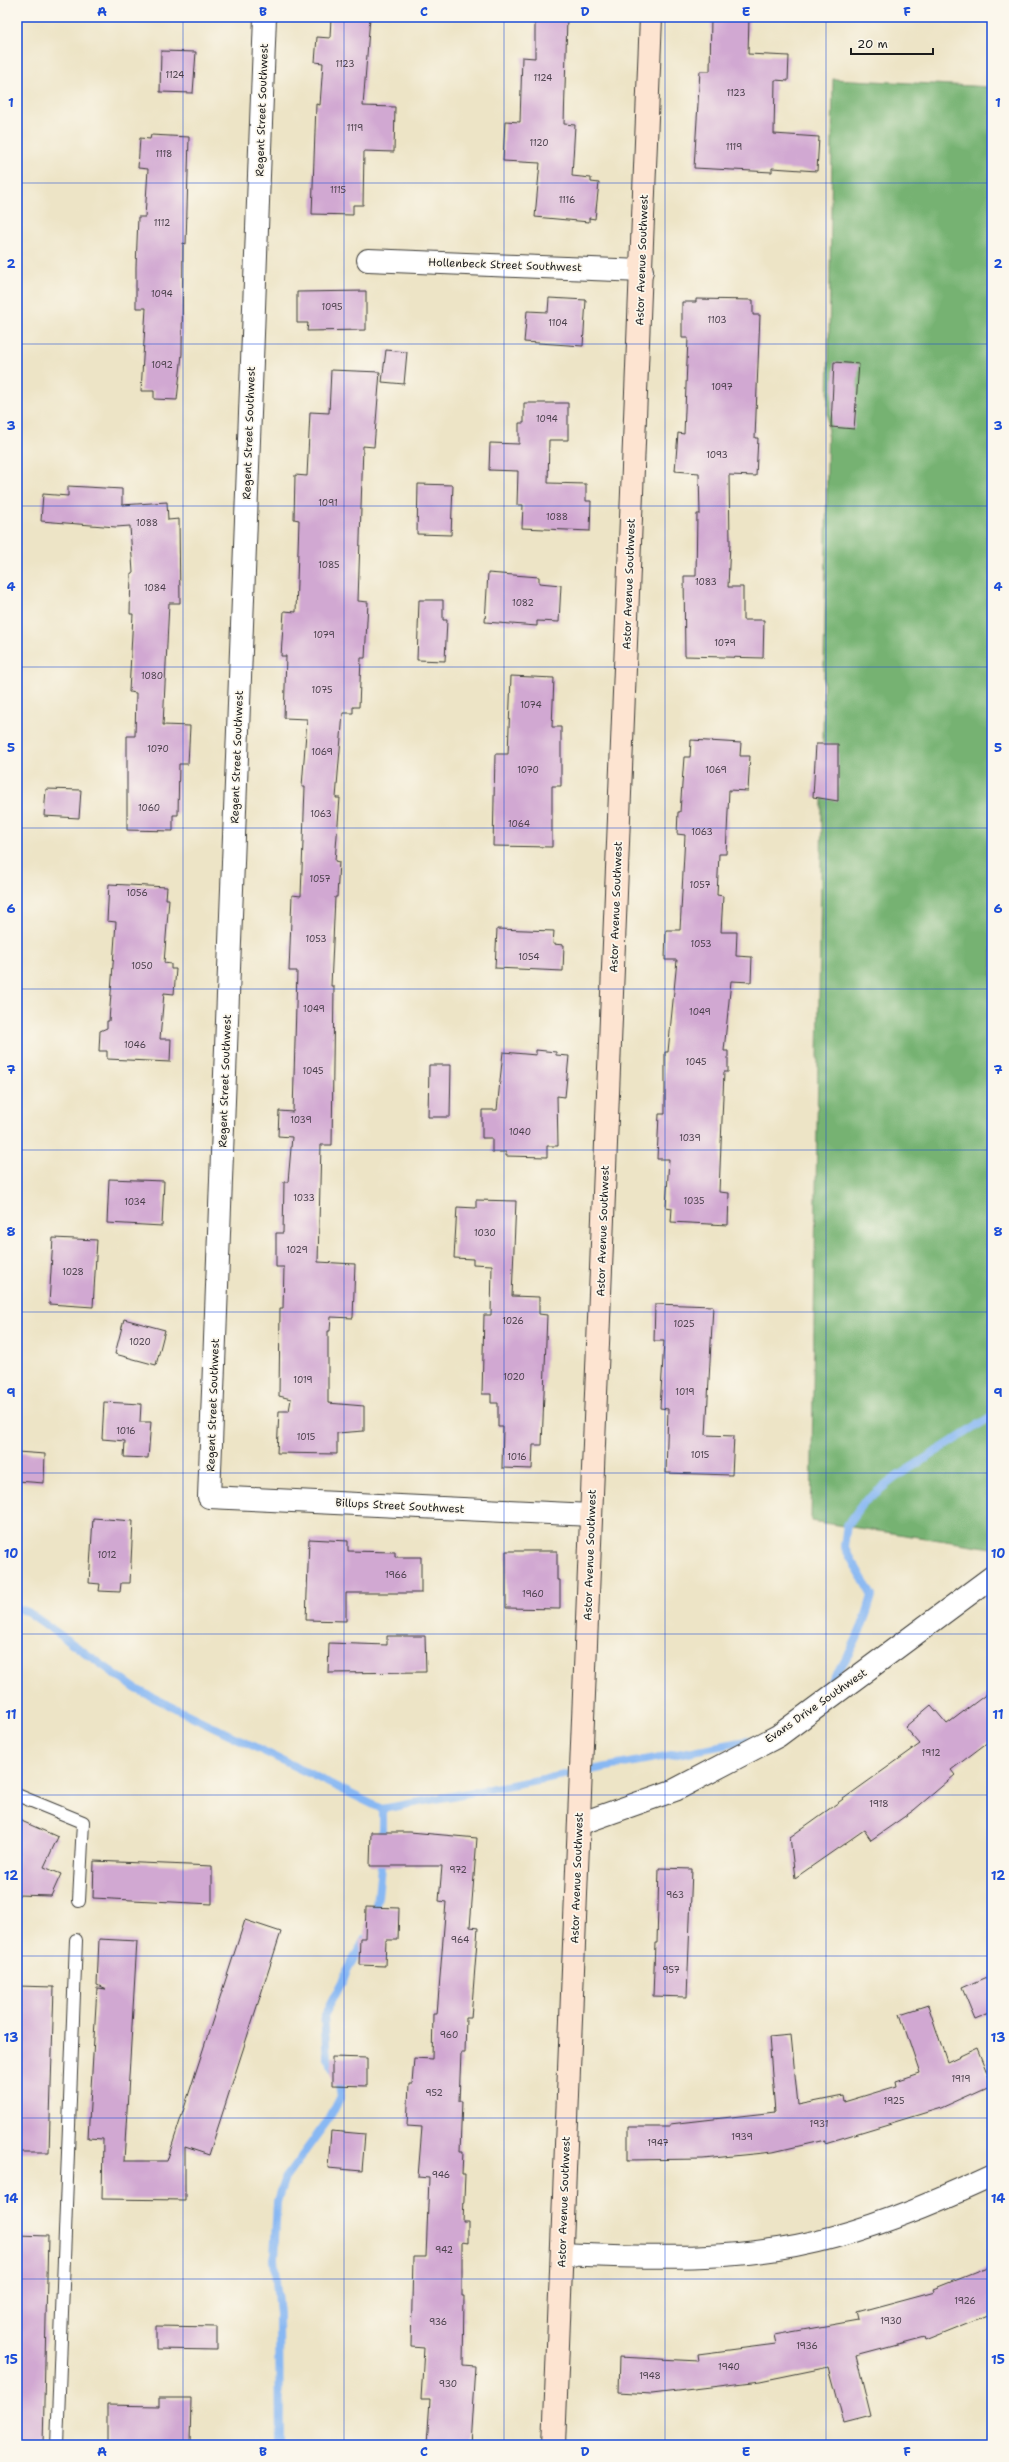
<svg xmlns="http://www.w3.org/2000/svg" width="1009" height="2462" font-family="'Shantell Sans',sans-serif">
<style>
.forest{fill:#76b272;stroke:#496747}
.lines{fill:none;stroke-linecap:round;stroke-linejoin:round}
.stream{stroke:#88b8f3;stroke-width:8}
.building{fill:#d1a8d2}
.lane-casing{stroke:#3b3a36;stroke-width:14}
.street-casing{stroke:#3b3a36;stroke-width:24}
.secondary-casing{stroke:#3b3a36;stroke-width:24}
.lane{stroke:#fff;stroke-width:12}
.street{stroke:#fff;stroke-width:22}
.secondary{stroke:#fde4d1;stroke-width:22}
.grid{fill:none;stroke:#1d4ed8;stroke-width:1;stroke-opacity:0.55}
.labels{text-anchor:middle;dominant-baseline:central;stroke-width:3.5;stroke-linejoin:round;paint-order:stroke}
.number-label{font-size:9px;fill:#493f4a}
.street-label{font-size:11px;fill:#1c1c1c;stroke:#fbf7ec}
.neatline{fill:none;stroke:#1d4ed8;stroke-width:1.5}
.grid-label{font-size:13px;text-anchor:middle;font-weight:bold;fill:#1d4ed8}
</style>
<rect width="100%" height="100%" fill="#fbf7ec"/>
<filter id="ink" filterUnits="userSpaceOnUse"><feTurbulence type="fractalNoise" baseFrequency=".025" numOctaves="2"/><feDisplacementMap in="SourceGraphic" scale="8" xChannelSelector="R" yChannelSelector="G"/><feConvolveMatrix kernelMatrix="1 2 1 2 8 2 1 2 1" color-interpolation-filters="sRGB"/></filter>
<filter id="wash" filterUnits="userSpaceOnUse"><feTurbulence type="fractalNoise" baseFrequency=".012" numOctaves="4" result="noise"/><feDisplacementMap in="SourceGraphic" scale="16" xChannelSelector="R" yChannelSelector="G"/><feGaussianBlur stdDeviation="0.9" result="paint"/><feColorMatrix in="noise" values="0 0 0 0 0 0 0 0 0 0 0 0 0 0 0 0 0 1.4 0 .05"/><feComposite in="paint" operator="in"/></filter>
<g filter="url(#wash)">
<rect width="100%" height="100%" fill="#ede4c6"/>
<polygon class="forest" points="833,79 992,87 992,1548 811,1521"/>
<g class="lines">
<g class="stream">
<polyline points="17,1608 28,1612 136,1689 382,1809 752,1740"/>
<path d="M820,1694C846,1666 862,1632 872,1596L844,1546L847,1525L863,1503L896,1477L992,1416"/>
<polyline points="382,1809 382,1842"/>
<polyline points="373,1917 378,1897 382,1856"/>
<polyline points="280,2445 279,2314 274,2259 277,2202 284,2180 331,2116 341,2096 337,2074 327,2058 324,2016 364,1939"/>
</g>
</g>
<g id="blocks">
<g class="building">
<polygon points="331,17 370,17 363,106 395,107 394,152 364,151 363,205 353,205 353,215 312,214 316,104 320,105 323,63 315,62 317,37 330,38"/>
<polygon points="535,17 567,17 564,124 575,125 572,176 591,178 591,182 599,183 595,219 589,218 589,222 535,217 540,163 503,161 505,121 520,122 522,57 535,58"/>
<polygon points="711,17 749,17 748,54 789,56 788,81 775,80 774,134 819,137 817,171 772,168 772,172 694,168 700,71 710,71"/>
<polygon points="161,51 196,52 193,93 160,92"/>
<polygon points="151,135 189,137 186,244 183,243 182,354 177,400 154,399 154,391 141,391 146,308 136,308 136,267 138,217 145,217 148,169 138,168 140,138 150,139"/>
<polygon points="366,291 366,330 307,331 308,323 297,323 297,292"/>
<polygon points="549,298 586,300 583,346 524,342 527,311 548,312"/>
<polygon points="696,299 753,300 753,315 760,315 755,438 758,438 756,476 729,475 730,543 728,587 743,587 743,620 764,620 763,658 685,656 684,576 696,576 697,514 700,514 699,473 675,471 678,433 684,434 688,338 682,338 682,302 696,302"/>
<polygon points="386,350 407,352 404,384 382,382"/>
<polygon points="834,362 859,364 854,429 831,427"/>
<polygon points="331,370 380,372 374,447 363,446 358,601 368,602 365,658 361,658 359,707 353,707 353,713 343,713 336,798 340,798 335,861 339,862 337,897 335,897 331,986 334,986 332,1145 321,1145 318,1262 355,1264 353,1318 331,1317 330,1331 328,1331 328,1403 364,1406 364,1431 337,1433 337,1454 277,1453 279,1411 289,1411 291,1399 279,1396 280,1308 283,1308 284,1267 276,1267 276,1233 283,1233 284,1182 288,1182 292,1137 278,1136 279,1111 293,1112 297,971 289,971 292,895 301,896 305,787 302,787 307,719 284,718 286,656 281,656 284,611 296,612 299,520 294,519 295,475 307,476 310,412 329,413"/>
<polygon points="524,403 568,403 568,440 549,440 548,483 586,484 586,501 591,501 590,531 522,528 523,505 517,505 518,471 489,470 490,443 519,444 519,423 524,423"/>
<polygon points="418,484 453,485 451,535 417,534"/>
<polygon points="68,486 122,489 122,505 167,502 168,520 179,519 180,603 169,603 163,725 190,726 188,764 179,764 178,815 173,815 173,831 127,830 127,736 135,736 136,693 129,692 133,614 130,614 131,573 133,573 130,526 116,527 41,521 43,494 68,496"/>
<polygon points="488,573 539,577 539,583 561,585 559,622 537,621 537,626 485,622"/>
<polygon points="419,600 443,600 443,620 447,620 445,661 417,660"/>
<polygon points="511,676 554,678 552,727 561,727 561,786 552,786 552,847 493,846 495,754 508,754"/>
<polygon points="691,740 741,743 740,756 750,756 748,791 729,790 726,854 719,854 717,895 723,896 721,932 737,932 736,956 752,957 751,982 731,981 724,1051 728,1051 728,1072 724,1072 719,1192 729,1193 728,1225 671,1222 672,1208 666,1207 669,1159 657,1159 659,1114 665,1114 665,1052 668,1052 677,960 665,960 666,930 680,930 685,835 677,834 678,812 680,812 684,757 690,757"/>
<polygon points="816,744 838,744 838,801 813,797"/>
<polygon points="46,789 81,790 79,818 44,816"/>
<polygon points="109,884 167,887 166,899 169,899 164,963 171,964 171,969 176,969 174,994 164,993 160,1039 171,1039 170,1062 107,1059 107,1051 99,1051 100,1031 107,1028 107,1021 109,1021 116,922 107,921"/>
<polygon points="497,929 554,931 553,944 564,945 563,971 495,968"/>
<polygon points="536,1050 556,1052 556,1055 569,1056 565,1097 557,1096 558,1146 547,1146 547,1157 506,1156 506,1152 492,1152 492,1138 482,1138 482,1110 497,1110 503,1052 536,1055"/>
<polygon points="429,1065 451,1065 450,1117 428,1117"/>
<polygon points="109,1179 164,1181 162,1226 107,1223"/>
<polygon points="476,1200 516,1201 512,1296 539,1297 539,1314 547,1315 542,1445 533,1445 532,1469 502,1468 503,1427 498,1427 498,1403 491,1403 491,1394 482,1394 484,1315 491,1315 492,1265 473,1264 473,1259 454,1258 457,1207 476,1208"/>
<polygon points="53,1238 97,1240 93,1307 49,1304"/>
<polygon points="655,1304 713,1306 706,1435 734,1436 732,1475 666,1473 668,1409 660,1408 664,1341 654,1341"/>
<polygon points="124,1319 165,1330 156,1365 115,1354"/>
<polygon points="104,1402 141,1404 140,1422 151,1422 148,1458 124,1457 125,1441 102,1439"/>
<polygon points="17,1452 45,1454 44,1483 17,1481"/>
<polygon points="93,1518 133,1521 130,1583 121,1583 120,1592 99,1591 100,1584 89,1583"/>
<polygon points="309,1539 348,1541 348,1551 395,1552 395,1557 421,1557 421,1593 346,1593 346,1621 306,1620"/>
<polygon points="506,1551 557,1551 557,1580 560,1580 560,1609 506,1608"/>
<polygon points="387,1636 425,1636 426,1672 328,1673 329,1643 387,1645"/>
<polygon points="992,1690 992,1739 951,1770 955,1775 914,1810 871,1840 864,1830 795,1878 790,1837 920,1744 905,1727 931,1705 947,1724"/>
<polygon points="17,1819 58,1837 44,1867 61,1874 51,1896 17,1895"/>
<polygon points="371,1832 410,1832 477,1838 470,1927 478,1928 471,2018 466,2018 465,2053 461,2053 459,2101 462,2101 460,2151 463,2151 462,2175 465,2175 463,2222 468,2222 468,2243 462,2242 462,2296 464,2296 463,2365 475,2366 470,2445 427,2445 430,2399 421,2399 424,2348 411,2347 413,2257 426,2257 429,2178 418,2177 422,2127 407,2126 409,2084 412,2084 414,2058 432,2059 433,2014 437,2014 446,1902 439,1901 442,1866 370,1866"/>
<polygon points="94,1861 212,1866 212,1904 93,1898"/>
<polygon points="659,1868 692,1869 687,1997 653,1996 655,1943 657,1943"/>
<polygon points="366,1907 399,1908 398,1940 386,1940 385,1966 359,1965 360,1938 365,1938"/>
<polygon points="245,1920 281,1932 209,2155 185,2147 185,2200 102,2199 103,2139 88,2138 97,1988 106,1989 97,1985 99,1939 137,1941 124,2161 167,2161"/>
<polygon points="992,1975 992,2012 975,2019 962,1988"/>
<polygon points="17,1986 54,1987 49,2152 17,2152"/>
<polygon points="928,2005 947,2062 977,2048 992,2085 941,2108 825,2143 825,2140 773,2152 703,2159 628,2160 628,2127 670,2127 670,2124 775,2112 769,2037 791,2035 798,2105 843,2096 844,2102 897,2086 896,2081 920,2073 900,2014"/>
<polygon points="332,2057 367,2058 367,2086 332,2085"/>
<polygon points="331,2131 365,2134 362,2171 328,2168"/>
<polygon points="17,2235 48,2236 43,2445 17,2445"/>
<polygon points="992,2266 992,2314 925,2341 924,2338 856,2356 871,2416 844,2423 829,2367 761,2381 652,2394 618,2392 619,2357 699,2361 698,2354 776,2344 774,2335 859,2320 857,2312 935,2291 934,2289"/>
<polygon points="156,2326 217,2327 217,2350 156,2349"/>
<polygon points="159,2398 191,2398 190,2445 107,2445 107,2405 159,2406"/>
</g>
</g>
</g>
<g filter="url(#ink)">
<use href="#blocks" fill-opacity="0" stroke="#3b3a36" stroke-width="1"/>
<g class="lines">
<defs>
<g id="lane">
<polyline points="17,1795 83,1822 79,1901"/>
<polyline points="57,2445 76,1940"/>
</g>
<g id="street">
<polyline points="265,17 209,1497 591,1515"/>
<polyline points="368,260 642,271"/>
<polyline points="579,1824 675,1790 778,1736 992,1577"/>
<path d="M562,2254C653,2258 745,2262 834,2237C889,2222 940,2200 992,2176"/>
</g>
<polyline id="secondary" points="554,2445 651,17"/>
</defs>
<use href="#lane" class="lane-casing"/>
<use href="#street" class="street-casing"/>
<use href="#secondary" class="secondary-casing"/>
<use href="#lane" class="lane"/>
<use href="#street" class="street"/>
<use href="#secondary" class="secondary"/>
</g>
</g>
<path class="grid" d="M183,17V2445M344,17V2445M504,17V2445M665,17V2445M826,17V2445M17,183H992M17,344H992M17,506H992M17,667H992M17,828H992M17,989H992M17,1150H992M17,1312H992M17,1473H992M17,1634H992M17,1795H992M17,1956H992M17,2118H992M17,2279H992"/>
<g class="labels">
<g class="number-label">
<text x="345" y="64">1123</text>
<text x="175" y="75">1124</text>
<text x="543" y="78">1124</text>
<text x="736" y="93">1123</text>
<text x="355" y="128">1119</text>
<text x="539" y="143">1120</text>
<text x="734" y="147">1119</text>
<text x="164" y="154">1118</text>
<text x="338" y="190">1115</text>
<text x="567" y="200">1116</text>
<text x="162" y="223">1112</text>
<text x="162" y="294">1094</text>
<text x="332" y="307">1095</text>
<text x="717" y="320">1103</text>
<text x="558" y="323">1104</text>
<text x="162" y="365">1092</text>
<text x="722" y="387">1097</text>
<text x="547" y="419">1094</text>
<text x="717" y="455">1093</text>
<text x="328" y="503">1091</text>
<text x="557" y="517">1088</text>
<text x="147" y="523">1088</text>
<text x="329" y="565">1085</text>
<text x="706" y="582">1083</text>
<text x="155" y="588">1084</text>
<text x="523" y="603">1082</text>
<text x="324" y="635">1079</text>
<text x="725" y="643">1079</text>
<text x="152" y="676">1080</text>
<text x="322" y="690">1075</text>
<text x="531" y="705">1074</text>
<text x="158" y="749">1070</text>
<text x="322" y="752">1069</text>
<text x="528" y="770">1070</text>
<text x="716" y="770">1069</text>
<text x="149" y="808">1060</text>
<text x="321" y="814">1063</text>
<text x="519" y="824">1064</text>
<text x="702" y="832">1063</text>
<text x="320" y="879">1057</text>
<text x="700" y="885">1057</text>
<text x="137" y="893">1056</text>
<text x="316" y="939">1053</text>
<text x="701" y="944">1053</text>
<text x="529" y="957">1054</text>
<text x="142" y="966">1050</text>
<text x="314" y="1009">1049</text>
<text x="700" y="1012">1049</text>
<text x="135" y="1045">1046</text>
<text x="696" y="1062">1045</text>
<text x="313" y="1071">1045</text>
<text x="301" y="1120">1039</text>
<text x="520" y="1132">1040</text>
<text x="690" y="1138">1039</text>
<text x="304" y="1198">1033</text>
<text x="694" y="1201">1035</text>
<text x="135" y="1202">1034</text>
<text x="485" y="1233">1030</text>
<text x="297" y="1250">1029</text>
<text x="73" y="1272">1028</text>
<text x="513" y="1321">1026</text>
<text x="684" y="1324">1025</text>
<text x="140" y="1342">1020</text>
<text x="514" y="1377">1020</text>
<text x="303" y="1380">1019</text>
<text x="685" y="1392">1019</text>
<text x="126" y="1431">1016</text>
<text x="306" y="1437">1015</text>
<text x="700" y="1455">1015</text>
<text x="517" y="1457">1016</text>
<text x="107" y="1555">1012</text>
<text x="396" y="1575">1966</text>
<text x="533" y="1594">1960</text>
<text x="931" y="1753">1912</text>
<text x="879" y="1804">1918</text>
<text x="458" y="1870">972</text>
<text x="675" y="1895">963</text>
<text x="460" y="1940">964</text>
<text x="671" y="1970">957</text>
<text x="449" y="2035">960</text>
<text x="961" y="2079">1919</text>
<text x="434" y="2093">952</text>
<text x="894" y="2101">1925</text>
<text x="819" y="2124">1931</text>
<text x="742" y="2137">1939</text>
<text x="658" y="2143">1947</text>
<text x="441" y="2175">946</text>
<text x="444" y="2250">942</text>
<text x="965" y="2301">1926</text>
<text x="891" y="2321">1930</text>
<text x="438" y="2322">936</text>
<text x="807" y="2346">1936</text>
<text x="729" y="2367">1940</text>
<text x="650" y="2376">1948</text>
<text x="448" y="2384">930</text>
</g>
<g class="street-label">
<text transform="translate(262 110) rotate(-88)">Regent Street Southwest</text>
<text transform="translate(642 260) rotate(-88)">Astor Avenue Southwest</text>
<text transform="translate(505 265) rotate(2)">Hollenbeck Street Southwest</text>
<text transform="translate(249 433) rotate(-88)">Regent Street Southwest</text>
<text transform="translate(629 584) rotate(-88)">Astor Avenue Southwest</text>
<text transform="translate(237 757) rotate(-88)">Regent Street Southwest</text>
<text transform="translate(616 907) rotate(-88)">Astor Avenue Southwest</text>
<text transform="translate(225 1081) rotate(-88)">Regent Street Southwest</text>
<text transform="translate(603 1231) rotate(-88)">Astor Avenue Southwest</text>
<text transform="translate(213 1405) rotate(-88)">Regent Street Southwest</text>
<text transform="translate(400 1506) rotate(3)">Billups Street Southwest</text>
<text transform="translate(590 1555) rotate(-88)">Astor Avenue Southwest</text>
<text transform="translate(816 1706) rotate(-35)">Evans Drive Southwest</text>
<text transform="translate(577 1878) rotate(-88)">Astor Avenue Southwest</text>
<text transform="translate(564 2202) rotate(-88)">Astor Avenue Southwest</text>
</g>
</g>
<rect width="1009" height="2462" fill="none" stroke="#fbf7ec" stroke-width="44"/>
<path d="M851 48v6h82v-6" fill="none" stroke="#1c1c1c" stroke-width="2"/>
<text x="857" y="48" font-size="12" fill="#1c1c1c" stroke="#fbf7ec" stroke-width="3" paint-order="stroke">20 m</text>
<rect x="22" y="22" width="965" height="2418" class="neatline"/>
<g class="grid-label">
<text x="102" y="16">A</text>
<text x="263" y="16">B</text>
<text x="424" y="16">C</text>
<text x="585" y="16">D</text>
<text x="746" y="16">E</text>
<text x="907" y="16">F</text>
<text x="11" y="107">1</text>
<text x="998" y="107">1</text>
<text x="11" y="268">2</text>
<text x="998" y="268">2</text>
<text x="11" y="430">3</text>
<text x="998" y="430">3</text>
<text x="11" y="591">4</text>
<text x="998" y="591">4</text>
<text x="11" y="752">5</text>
<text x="998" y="752">5</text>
<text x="11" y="913">6</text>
<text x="998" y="913">6</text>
<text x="11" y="1074">7</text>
<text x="998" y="1074">7</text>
<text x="11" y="1236">8</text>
<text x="998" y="1236">8</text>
<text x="11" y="1397">9</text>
<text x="998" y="1397">9</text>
<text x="11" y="1558">10</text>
<text x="998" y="1558">10</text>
<text x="11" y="1719">11</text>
<text x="998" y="1719">11</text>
<text x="11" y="1880">12</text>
<text x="998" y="1880">12</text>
<text x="11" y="2042">13</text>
<text x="998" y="2042">13</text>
<text x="11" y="2203">14</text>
<text x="998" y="2203">14</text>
<text x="11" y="2364">15</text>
<text x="998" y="2364">15</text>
<text x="102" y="2456">A</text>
<text x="263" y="2456">B</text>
<text x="424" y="2456">C</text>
<text x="585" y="2456">D</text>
<text x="746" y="2456">E</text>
<text x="907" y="2456">F</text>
</g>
</svg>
